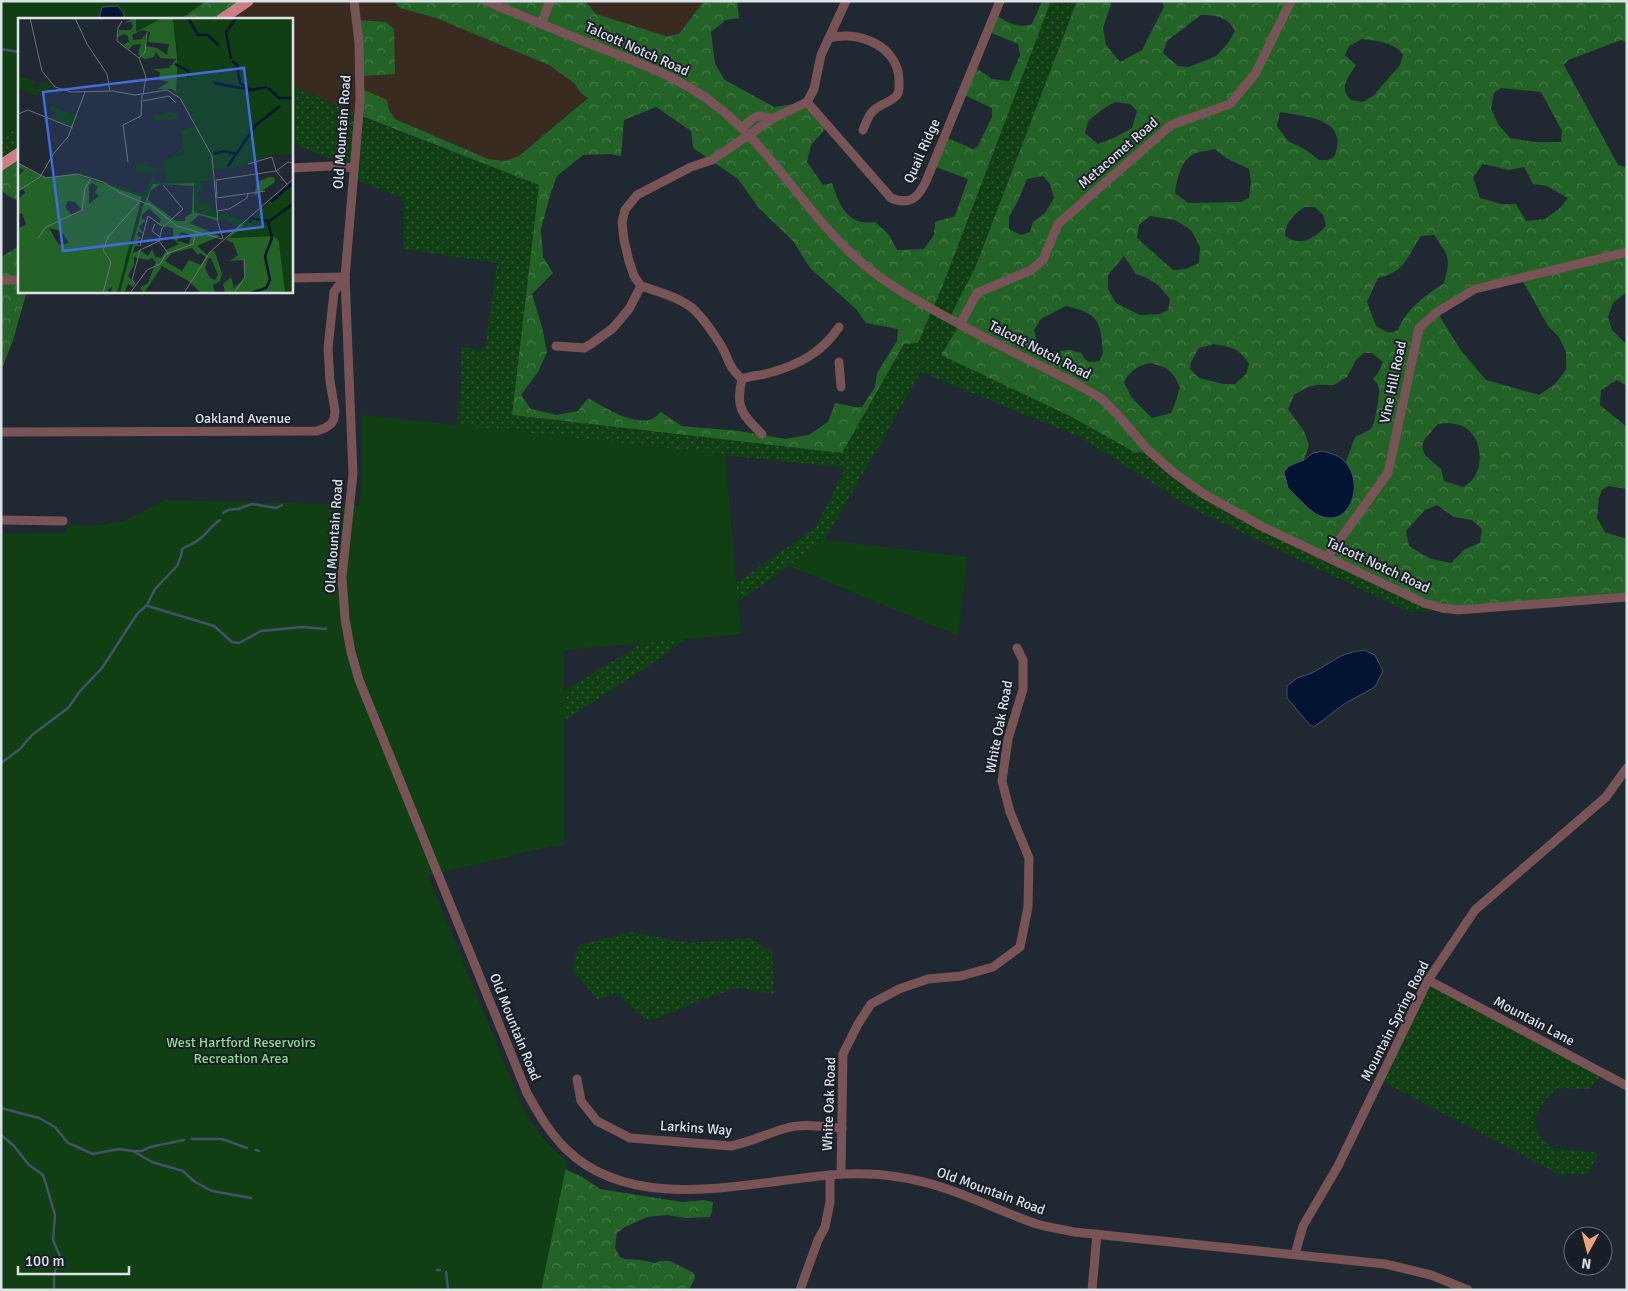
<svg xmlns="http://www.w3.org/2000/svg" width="1628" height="1291" font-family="Signika,sans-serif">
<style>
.commercial{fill:#3a2b20}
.grass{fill:url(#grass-dots);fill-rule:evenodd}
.forest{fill:url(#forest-crowns);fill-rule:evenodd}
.park{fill:#0f3f13}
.water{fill:#011533;stroke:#435269}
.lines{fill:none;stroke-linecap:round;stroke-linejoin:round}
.stream{stroke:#435269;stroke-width:2.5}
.minor{stroke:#795456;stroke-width:9}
.major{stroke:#cb7f85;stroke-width:11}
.labels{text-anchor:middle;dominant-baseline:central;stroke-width:4;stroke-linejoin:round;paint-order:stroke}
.street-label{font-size:14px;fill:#dde2e8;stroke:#171e27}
.park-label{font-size:14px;fill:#8adf8b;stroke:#171e27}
.inset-river{fill:none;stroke:#011533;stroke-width:2.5}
.inset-road{fill:none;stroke:#6c727a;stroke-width:1}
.view{fill:#436cdb;fill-opacity:0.15;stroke:#436cdb;stroke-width:2.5}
.inset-edge{fill:none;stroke:#dde2e8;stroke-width:2.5}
</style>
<defs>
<pattern id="grass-dots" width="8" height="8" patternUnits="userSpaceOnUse" patternTransform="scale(1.25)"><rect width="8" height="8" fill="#0f3f13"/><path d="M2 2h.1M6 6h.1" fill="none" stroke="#325a35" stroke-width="1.8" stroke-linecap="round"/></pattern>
<pattern id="forest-crowns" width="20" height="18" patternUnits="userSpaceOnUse" patternTransform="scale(1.25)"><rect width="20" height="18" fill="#246328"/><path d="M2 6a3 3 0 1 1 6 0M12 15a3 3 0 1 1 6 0" fill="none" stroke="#437947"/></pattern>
</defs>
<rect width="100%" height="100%" fill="#202831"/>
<g class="commercial">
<polygon points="248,1 393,1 400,8 436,18 549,65 574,83 580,92 589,97 519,156 506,161 488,159 395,119 389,110 359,115 291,85 291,19 222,19"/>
<polygon points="585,1 704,1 679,34 666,36 596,14"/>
</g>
<g class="grass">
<path d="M1051,1H1077L975,268L949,318L1070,416L1136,453L1148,450L1458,610L1409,612L1193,509L1080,437L921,372L825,540L644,669L451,794L420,782L461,386V347L485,350L497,263L403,249L404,199L353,178L354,168L291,143V85L369,120L539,185L513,415L841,453L904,344L932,310L943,285ZM499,434L844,467L845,468L816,527L705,605L544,703Z"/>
<polygon points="1,116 9,120 19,130 19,153 1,165"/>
<polygon points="630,932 690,943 750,938 772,952 774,994 737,988 698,1001 650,1021 637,1012 616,993 598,1000 572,969 579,945"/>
<path d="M1428,980L1603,1074L1589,1089L1557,1088C1547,1099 1531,1112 1536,1129C1538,1136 1547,1143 1552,1148L1599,1153L1588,1174L1560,1175L1380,1080Z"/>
</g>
<g class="forest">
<polygon points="92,1 247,1 221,19 136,19"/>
<path d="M393,1H585L596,14L666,36L679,34L704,1H737L739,18L726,20L711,32L715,64L725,80L774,107L807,102L828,126L811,145L807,162L823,185L832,183C840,206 847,226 875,222L889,235L897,250L924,249L934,235L935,222L955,216L968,179L933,166L945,137L973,149L978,146L992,117V108L962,94L973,66L992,79L1009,81L1020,55L1018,44L987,31L994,14C1007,22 1017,29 1032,24L1042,1H1051L943,285L918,343L904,344L842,453L512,415L539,185L359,115L360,88L387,100L389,110L395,119L488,159L506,161L519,156L588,98L580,92L574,83L549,65L436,18L400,8ZM656,107L691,131L693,148L738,179L758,207L793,241L810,268L856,309L866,323L898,329L897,341L877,373L875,387L862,407H855L835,403L828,422L809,435L785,439L739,431L682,426L661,412C658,414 655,418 652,419C633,426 604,407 588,398L578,411L557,415L531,409L521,395L538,372L547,352L542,327L532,294L553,273L543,257L541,229L551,192L557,176L583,155L610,154L621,156L624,120Z"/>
<path d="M1077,1H1112L1103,28L1106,45L1120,62L1142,50L1164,7L1162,1H1627V42L1621,40L1568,60L1564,65L1618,165L1627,168V292L1613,303L1608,317L1612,330L1626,344L1627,386L1617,380L1601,390L1600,405L1627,427V489L1608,486L1602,490L1599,498L1597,518L1605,532L1623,538L1627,537V597L1442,608L1231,510L1148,450L1136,453L1070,416L941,355L960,324L949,319L975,268ZM1201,15C1216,15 1228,17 1235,31L1228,43L1216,56L1189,67L1178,66L1163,53L1167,41ZM1362,39C1376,41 1395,42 1403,55L1400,65L1374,95L1363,102L1351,100C1338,87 1348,79 1356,65L1345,55L1349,46ZM1501,88L1541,92L1562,131L1561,142H1535L1510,138L1498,124L1491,108L1494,93ZM1115,102L1130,104L1137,111L1132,128L1116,137L1098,144L1085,133L1088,121L1103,109ZM1280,112C1307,117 1350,118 1334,157L1328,160H1319L1306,150L1288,141L1277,126ZM1215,149L1226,158L1249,169L1251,181L1249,198L1241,202L1188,203L1175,193C1177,179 1181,159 1196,153C1202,151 1209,151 1215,149ZM1483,164L1509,170L1524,167L1533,184L1547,186L1568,198L1560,208L1545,219L1526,221L1516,204H1501L1480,198L1473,177ZM1043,176L1050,184L1054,198L1045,213L1033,222L1030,232L1021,235L1009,229V217L1018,201L1027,179ZM1304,207H1315L1323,215L1326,226C1314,239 1300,247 1285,236C1285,222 1294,215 1304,207ZM1150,216L1175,220L1191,230L1200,247L1199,263L1186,269L1173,270L1137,238L1139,225ZM1434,235C1449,257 1451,257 1444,283C1425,296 1407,308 1398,330L1389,333L1376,326L1367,302L1378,278C1407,271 1406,257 1421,236ZM1124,256L1136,274L1147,278L1158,285L1170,299L1168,310L1160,314L1140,315L1116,303L1108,289V275ZM1521,278L1548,326L1559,337L1566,352V370L1555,384L1539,395L1486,380L1462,352L1437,312L1475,289ZM1066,306C1091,312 1100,316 1102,342C1103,350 1104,354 1099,361C1089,363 1086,362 1081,353L1070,350L1051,352L1037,342L1034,330L1041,319ZM1214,344C1233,348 1238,347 1249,364L1246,374L1235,384H1223L1199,378L1190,369L1191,362L1199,348ZM1364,353H1372L1383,362L1378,373L1373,379C1376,382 1379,385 1379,389C1380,394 1375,423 1372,427C1369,432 1360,434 1355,437L1346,462L1350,469L1326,518L1313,512L1294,494L1289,466L1304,460L1309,445L1305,433L1288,409L1294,395L1308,387L1317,385H1334L1347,377L1356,360ZM1150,363C1169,368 1171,369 1180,387L1175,404L1171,413L1152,418L1131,397L1124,382C1131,370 1137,366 1150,363ZM1449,423C1453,424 1460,424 1464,427C1481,436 1485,465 1472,480C1470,483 1466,485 1463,487L1444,481L1441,469L1425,455L1422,447L1424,440L1438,424ZM1437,505L1454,517L1472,520L1482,529L1480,543L1465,549L1451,563L1431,559L1409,546L1406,531L1425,510Z"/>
<polygon points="356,20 386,22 394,29 395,74 360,76"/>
<polygon points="19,153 19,201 8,196 1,190 1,165"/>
<polygon points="19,246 19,291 27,291 13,340 3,366 1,366 1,257"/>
<polygon points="527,1127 563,1168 582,1177 600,1189 682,1202 703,1200 713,1202 712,1212 710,1217 686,1218 667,1215 647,1217 625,1227 617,1233 615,1248 620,1257 625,1259 640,1260 655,1263 660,1261 670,1261 694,1273 695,1278 689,1290 474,1290"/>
</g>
<g class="park">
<polygon points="1,1 206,1 181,19 19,19 19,125 1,136"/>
<path d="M362,415L725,454L741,634L564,650V845L549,847L428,876L522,1106C534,1128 548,1146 567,1162L541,1290H1V534L66,533L67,525L92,526L124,521L164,500L359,505L362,477Z"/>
<polygon points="825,540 967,557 958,636 789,566"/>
</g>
<g class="water">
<polygon points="118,6 124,14 124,19 99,19 102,7"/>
<path d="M1322,451C1331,453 1341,456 1346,463C1365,485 1349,532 1316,514C1309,510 1294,494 1288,488L1284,472L1289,466L1304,460L1313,453Z"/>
<polygon points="1364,650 1375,655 1383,671 1375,687 1344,704 1314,727 1310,725 1287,698 1287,686 1297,678 1312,673 1341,656 1352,652"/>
</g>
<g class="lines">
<g class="stream">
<polyline points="1,49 19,52"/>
<polyline points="223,513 228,510 238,509 252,504 276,508 282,505"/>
<polyline points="148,606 214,626 232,642 239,643 261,631 302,627 326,629"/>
<path d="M1,763L20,749L32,735L68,708L80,691L102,668L137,614L147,605L155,589L177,566L181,556L182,549C189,545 196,543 202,537C209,531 212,525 220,520"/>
<polyline points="1,1108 39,1118 55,1127 68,1143 93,1154 119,1149 133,1151 152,1162 183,1171 195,1182 212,1191 251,1198"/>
<polyline points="1,1135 14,1146 29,1165 43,1175 46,1184 55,1215 53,1240 60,1256 54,1274 54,1290"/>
<polyline points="192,1139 222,1139 247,1148"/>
<polyline points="256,1150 259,1151"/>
<polyline points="133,1151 142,1151 150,1147 184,1140"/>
<polyline points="437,1270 440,1270"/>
<polyline points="446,1272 448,1290"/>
</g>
<g class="minor">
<path d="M354,1L359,43L360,100L345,277L353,474L342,577L345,619L351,652L359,680L370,707L527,1093C538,1113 549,1132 566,1149C633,1215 747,1182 830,1175C852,1173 876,1173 898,1177C950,1184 989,1208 1037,1224C1049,1228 1062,1229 1074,1232L1385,1264L1431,1275L1468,1290"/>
<path d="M486,1C524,17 561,32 598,47C637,62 676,76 710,101C768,143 801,207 853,255C885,285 923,304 961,325C1000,346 1041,366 1082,387L1102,399L1117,414L1148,450L1173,472L1202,493L1261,526L1424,603L1442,608L1458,610L1627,597"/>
<polyline points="541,24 550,1"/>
<path d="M829,38C857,30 898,45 899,80C899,85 900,91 897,95C892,102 880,104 874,110C868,115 866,123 863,130"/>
<path d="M807,102L891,198C911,206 919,197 927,179L1000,1"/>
<path d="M742,128C753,118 757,112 772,119"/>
<polyline points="291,168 332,166 354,168"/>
<polyline points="291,278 345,277"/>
<polyline points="1,280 19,280"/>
<polyline points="960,324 977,293 1031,270 1043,260 1058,224 1171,125 1230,104 1255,74 1291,1"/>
<polyline points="556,346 584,348 591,344 613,328 629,309 641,286"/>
<polyline points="839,362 841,387"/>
<path d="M742,379C728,366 730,362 722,347C714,334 703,317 691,307C677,297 657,291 641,286L634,276L629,261L624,240L622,222L625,210L637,195L691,167L712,160L772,119L807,102L814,89L821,55L846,1"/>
<path d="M742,379C751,375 760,376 769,373C798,365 822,353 839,327"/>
<path d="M742,379C735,407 742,415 762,434"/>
<polyline points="1,432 317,431 325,428 331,424 334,419 335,411 330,381 328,348 334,292 345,277"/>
<polyline points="1,520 63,521"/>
<polyline points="1328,556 1388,473 1419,328 1437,312 1475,289 1627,252"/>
<polyline points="1428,980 1627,1086"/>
<path d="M577,1079L581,1101L597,1121L630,1138L731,1146C751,1142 768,1133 787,1128C803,1123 825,1127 842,1128"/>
<polyline points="841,1174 843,1054 858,1024 871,1004 899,989 928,979 961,976 993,967 1020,947 1028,907 1029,858 1010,812 1002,781 1008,739 1023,689 1023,660 1017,648"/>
<polyline points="1295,1254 1303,1226 1338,1166 1428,980 1475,910 1606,797 1627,768"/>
<polyline points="800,1290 818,1240 825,1227 830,1202 830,1175"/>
<polyline points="1092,1290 1097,1234"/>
</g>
<g class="major">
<polyline points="222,19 248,1"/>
<polyline points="1,165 19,153"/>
</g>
</g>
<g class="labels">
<g class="street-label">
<text transform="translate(637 49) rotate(24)">Talcott Notch Road</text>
<text transform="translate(342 132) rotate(-86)">Old Mountain Road</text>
<text transform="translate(922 151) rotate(-66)">Quail Ridge</text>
<text transform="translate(1118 153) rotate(-41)">Metacomet Road</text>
<text transform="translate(1040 350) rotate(27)">Talcott Notch Road</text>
<text transform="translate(1393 382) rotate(-78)">Vine Hill Road</text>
<text x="243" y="418">Oakland Avenue</text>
<text transform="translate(334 536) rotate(-86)">Old Mountain Road</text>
<text transform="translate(1378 565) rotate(25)">Talcott Notch Road</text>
<text transform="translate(999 727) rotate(-79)">White Oak Road</text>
<text transform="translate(1395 1021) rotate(-63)">Mountain Spring Road</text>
<text transform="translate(1534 1021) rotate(28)">Mountain Lane</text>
<text transform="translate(515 1027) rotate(68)">Old Mountain Road</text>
<text transform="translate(829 1104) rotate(-88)">White Oak Road</text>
<text transform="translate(696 1128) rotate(4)">Larkins Way</text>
<text transform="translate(991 1191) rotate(20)">Old Mountain Road</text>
</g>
<g class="park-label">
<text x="241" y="1042">West Hartford Reservoirs<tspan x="241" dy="16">Recreation Area</tspan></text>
</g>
</g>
<g transform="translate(18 18)">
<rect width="275" height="275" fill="#202831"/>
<path d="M0,58L17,63L13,68L20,71L23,64L30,65L33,71L29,74L23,71L21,78L15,77L0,69ZM32,88L59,97L55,110L32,101L39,95L31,91ZM150,93L157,95L160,101L136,103L135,98ZM178,118L182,119L183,173H180V184H192L193,190L199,193L262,216L275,234L221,207L214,208L213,204L176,194V165L135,166L125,188L105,269L99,275L124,184L107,174L57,156L63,155L126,177L136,155ZM168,130L177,163L135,164L137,156Z" fill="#0f3f13" fill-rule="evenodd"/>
<path d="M116,0H155L163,78L154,71H139L151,64L141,62L142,54L135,51L151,50L158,41L142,40L138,34L136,39L126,41L120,36L123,26L115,27L111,31L105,27L111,24L110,18L106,16L100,19L101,12H113L115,8L113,4L106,5ZM124,12L132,14L130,24L151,26L149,37L139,30L127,28V16L124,21L115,22L114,17ZM0,145L28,160L57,156L124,179L99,275H93L94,269L89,272L93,275H0V211L8,206L4,195L0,196V181L7,175L5,171L0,173V158L6,152L0,149ZM75,165L80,169L77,174L81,178L71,186V167ZM50,183L57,184L64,192L54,197L47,189ZM31,210L43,213L51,225L41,227ZM251,159H256L257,164L236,178L239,164ZM176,165V194L199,200L200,203L181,197L172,205L202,218L179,228L189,237L194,232L197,234L204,256L202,263L195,267L197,275H183L172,264L144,248L126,275L122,270L130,265L138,244L134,240L130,242L116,239V247L110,258L117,266L115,269L110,266L106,275H102L125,188L135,166ZM142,166L175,168L174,195L167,199V203H158L130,182L133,172ZM131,191L143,201L141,206L144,208L155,210V221L161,226L150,231L143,240L137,239L134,231L130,238L122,232L115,235L117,228H122L117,224L123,220L119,217L120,214L125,215L121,209L128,202L124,201V197ZM163,214L173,217L171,226L159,223ZM174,230L180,237L182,235L188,239L183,247L171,242L164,253L147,243L154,235ZM193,240L200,257L197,262L192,260L187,250L190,241ZM222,206L253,216L275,234V275H207L205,266L213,259L216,270L227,260L226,242L212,243L220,237L215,225L208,222Z" fill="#246328" fill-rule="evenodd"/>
<path d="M118,0H145L118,14ZM155,0H275V136H255L218,150L194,152V163L149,164L144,142L166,137L163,113L179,107L158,74L160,33ZM118,145L140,151L136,155H118ZM275,165V273L267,274L260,218L211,220Z" fill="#0f3f13"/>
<path class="inset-river" d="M170,0L180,17H190L201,28M213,41L208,14L218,0M214,43L219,47L222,65L228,69L234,72L249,69M157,46L170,53L171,59M196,65L233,72M250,70L261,80H275M196,136L206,133L218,136M210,148L238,107L262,88M253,184L275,165M232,205L233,200L250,203M233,275L248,270L252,262L247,238L254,220L250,204L275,186"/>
<path class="inset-road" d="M12,0L24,53L37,69L53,74L95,73L117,77L149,72L162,80L194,138L200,205L205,221M57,0L69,26L89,56L92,73M104,3L100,10L99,23L121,40M125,77L128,59L121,40L127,34L129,14M125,83L151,78L158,85M0,96L10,92L55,110M110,144L105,107L123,98L124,77M0,145L28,160L59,156L85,164L104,176L134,188L159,208L204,221M230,146L254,139L258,153L269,166M145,167L165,191L144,210L141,223L150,235M0,173L22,159L36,135L50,119L67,74M247,173L199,180L198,162L258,153L270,144L275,145M199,193L211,191L229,180L230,176M137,206L134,213L142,219M20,220L28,209L64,192L67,171L73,160M122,228L130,198L144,208M117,266L114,262L122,232L141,223M85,275L93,244L85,232L90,219L122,183M112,275L129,252L142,246L148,236L175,226L178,214M166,275L192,234L275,161M216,275L227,259L226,241"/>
<path class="view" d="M226,50L245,209L45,233L25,74Z"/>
<rect width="275" height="275" class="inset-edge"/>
</g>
<rect width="1628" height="1291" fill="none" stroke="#dde2e8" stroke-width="5"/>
<g transform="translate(1588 1251) rotate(187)"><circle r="24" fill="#171e27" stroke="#666c74"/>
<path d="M0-4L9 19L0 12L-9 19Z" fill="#f0a279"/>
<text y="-8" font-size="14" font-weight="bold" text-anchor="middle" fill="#dde2e8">N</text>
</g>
<path d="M18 1266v8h111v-8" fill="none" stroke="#dde2e8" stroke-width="2.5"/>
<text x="25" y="1266" font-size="15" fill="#dde2e8" stroke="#171e27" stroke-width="4" paint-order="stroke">100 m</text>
</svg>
